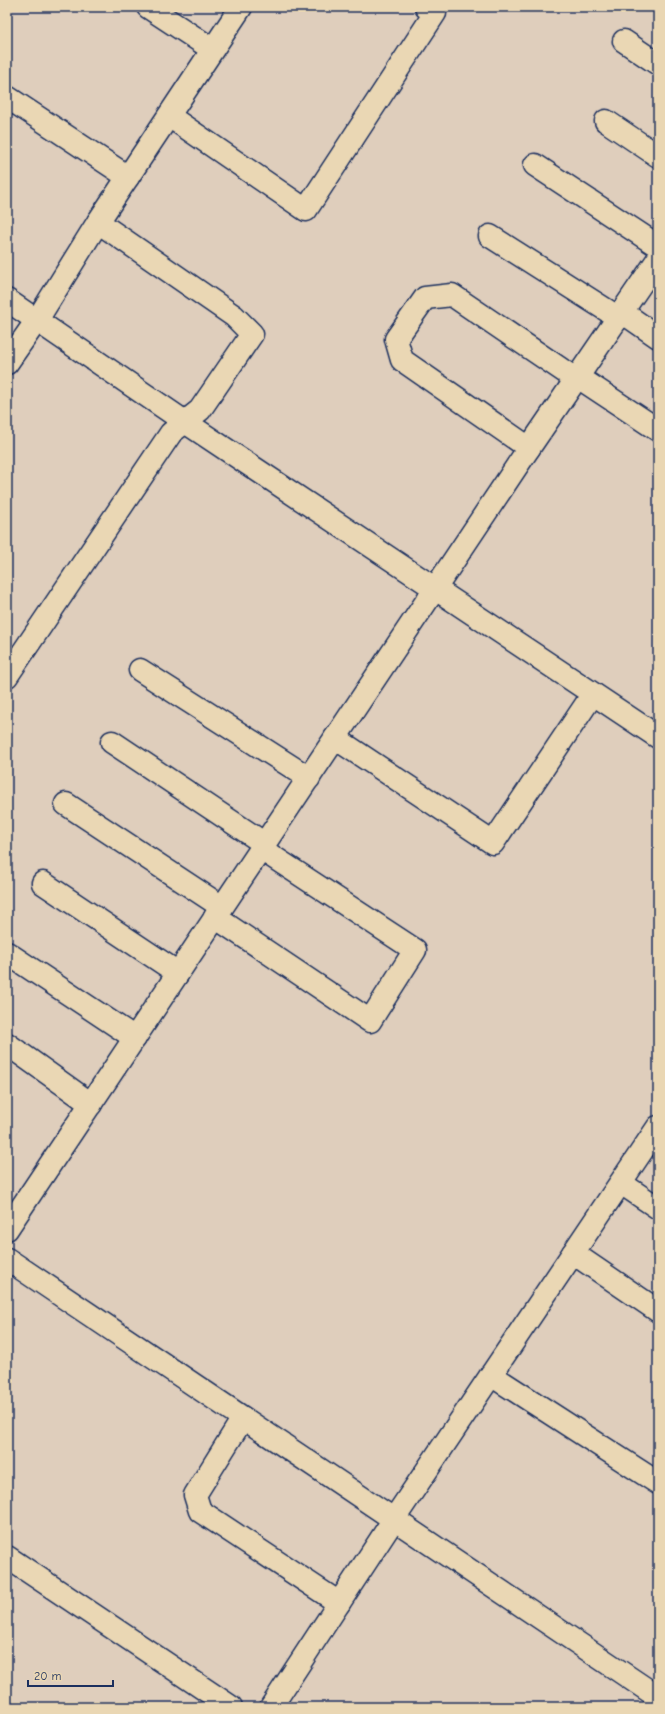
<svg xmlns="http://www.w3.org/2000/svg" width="665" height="1714" font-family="'Comic Neue',sans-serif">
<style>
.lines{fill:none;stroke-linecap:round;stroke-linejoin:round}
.minor-casing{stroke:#1b2f5e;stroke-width:25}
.tertiary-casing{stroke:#1b2f5e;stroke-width:25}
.minor{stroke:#ead7b4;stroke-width:22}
.tertiary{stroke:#ead7b4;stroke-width:22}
</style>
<rect width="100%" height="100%" fill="#dfcebc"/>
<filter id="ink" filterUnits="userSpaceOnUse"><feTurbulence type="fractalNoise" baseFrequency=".025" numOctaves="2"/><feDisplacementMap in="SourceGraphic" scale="8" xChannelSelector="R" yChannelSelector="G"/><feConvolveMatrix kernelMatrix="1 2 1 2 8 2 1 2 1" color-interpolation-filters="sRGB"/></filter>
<g filter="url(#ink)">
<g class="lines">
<defs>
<g id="minor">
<polyline points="148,7 212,49"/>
<polyline points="624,41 658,64"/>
<polyline points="7,97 128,177"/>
<polyline points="169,116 306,210 435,13 426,7"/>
<polyline points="606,121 658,156"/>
<polyline points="535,165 658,246"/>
<polyline points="490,236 619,318"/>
<polyline points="7,300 185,422 658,737"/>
<polyline points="622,312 658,337"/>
<polyline points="7,363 37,320 98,222 241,7"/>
<polyline points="578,377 658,430"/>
<polyline points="529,448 402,360 396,339 425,298 452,295 577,380"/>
<polyline points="140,670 309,778"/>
<polyline points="7,676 171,433 200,410 252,334 234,316 98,222"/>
<polyline points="335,738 493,843 593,694"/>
<polyline points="112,742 265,844"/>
<polyline points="66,804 222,907"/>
<polyline points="43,883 178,973"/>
<polyline points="215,917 370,1021 415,950 261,849"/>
<polyline points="7,953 135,1038"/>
<polyline points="7,1044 91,1104"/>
<polyline points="621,1183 658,1208"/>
<polyline points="7,1229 529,448 658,259"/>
<polyline points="573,1253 658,1311"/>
<polyline points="491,1375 658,1483"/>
<polyline points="243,1418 195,1495 200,1511 339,1603"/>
<polyline points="7,1557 231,1707"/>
<polyline points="271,1707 394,1519 658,1127"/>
</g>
<polyline id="tertiary" points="7,1259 658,1697"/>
</defs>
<use href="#minor" class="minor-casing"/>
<use href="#tertiary" class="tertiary-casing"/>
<use href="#minor" class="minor"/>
<use href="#tertiary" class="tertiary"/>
</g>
</g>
<rect width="665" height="1714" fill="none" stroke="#ead7b4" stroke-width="24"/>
<rect x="12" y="12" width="641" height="1690" fill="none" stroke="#1b2f5e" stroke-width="1.5" filter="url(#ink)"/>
<path d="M28 1680v6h85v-6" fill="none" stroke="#1b2f5e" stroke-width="2"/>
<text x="34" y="1680" font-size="12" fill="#1b2f5e" stroke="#ead7b4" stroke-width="3" paint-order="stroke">20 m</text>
</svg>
